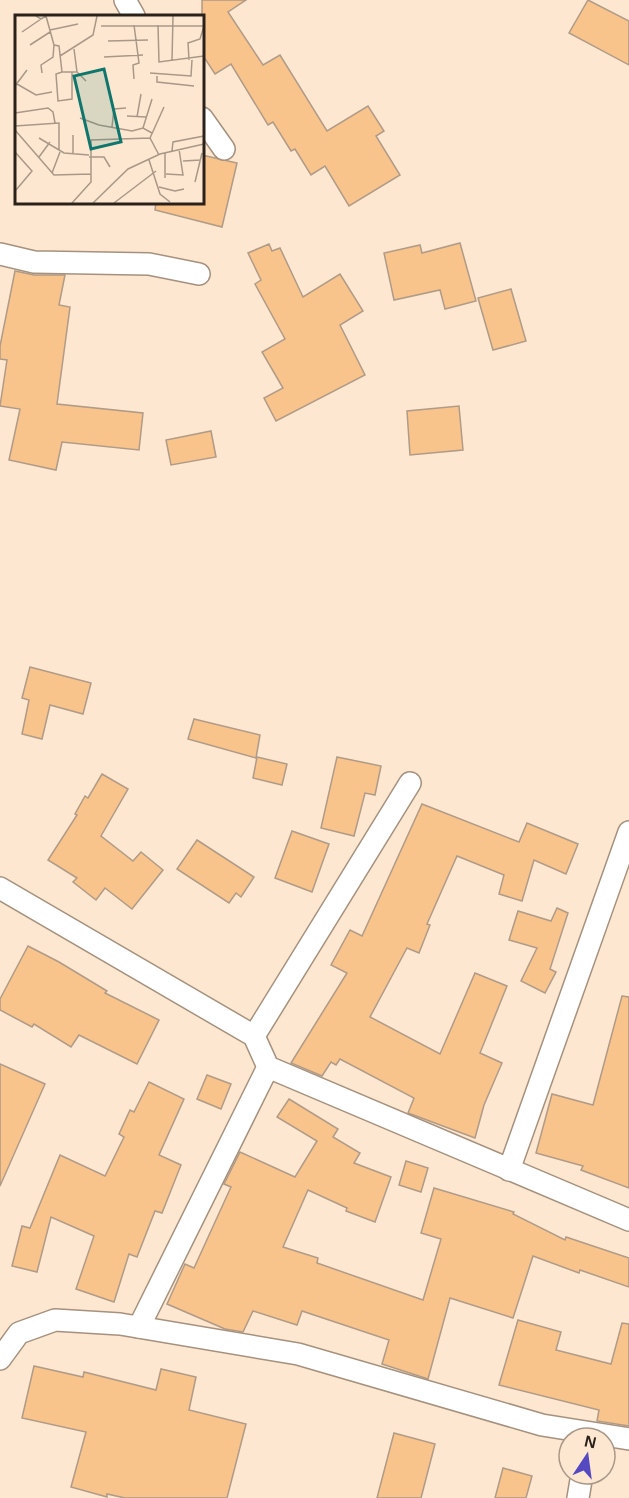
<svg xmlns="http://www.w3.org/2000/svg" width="629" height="1498" font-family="Helvetica,sans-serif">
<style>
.building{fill:#f9c38c;stroke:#af9b87;stroke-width:1.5}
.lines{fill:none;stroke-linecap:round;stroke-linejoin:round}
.street-casing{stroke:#a5917d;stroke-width:24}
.street{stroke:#fff;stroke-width:21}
.inset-road{fill:none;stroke:#a99888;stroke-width:1.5}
.view{fill:#0f766e;fill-opacity:0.15;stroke:#0f766e;stroke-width:3}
.inset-edge{fill:none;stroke:#2a221a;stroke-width:3}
</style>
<rect width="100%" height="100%" fill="#fde7d1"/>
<g class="building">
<polygon points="202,0 246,0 228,12 263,65 280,55 327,131 368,106 384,131 376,136 400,175 349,206 325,166 311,175 295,149 291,151 273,122 268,125 231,64 215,74 202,54"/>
<polygon points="588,0 629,21 629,65 569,33"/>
<polygon points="202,155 237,163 222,227 155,210 156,202 202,202"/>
<polygon points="460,243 476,301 445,309 440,290 394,300 384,253 420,245 422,253"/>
<polygon points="269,244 272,251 280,248 303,297 340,274 363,311 340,325 365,375 276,421 264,398 283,388 262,352 285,339 255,284 261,280 248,253"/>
<polygon points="15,271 34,275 65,275 59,305 70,307 57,404 143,413 139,450 62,442 56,470 9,460 20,409 0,406 7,360 0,359 0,346"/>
<polygon points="511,289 526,341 493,350 478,298"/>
<polygon points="459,406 463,450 410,455 407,411"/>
<polygon points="211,431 216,457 171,465 166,440"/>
<polygon points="30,667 91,683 83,714 50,705 42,739 22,734 29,700 22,698"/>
<polygon points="194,719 260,735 256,758 188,739"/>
<polygon points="257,757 287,764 282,785 253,778"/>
<polygon points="337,757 381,766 375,795 365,793 354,836 321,828"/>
<polygon points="102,774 128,789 101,836 133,861 141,852 163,870 132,909 105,888 96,900 73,882 77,878 48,860 77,815 75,814 85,796 88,798"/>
<polygon points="422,804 519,842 527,823 578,844 566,874 534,860 522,901 499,894 504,875 457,856 427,924 430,925 419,953 407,948 370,1017 440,1054 475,973 507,986 480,1053 502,1063 484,1105 475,1138 408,1113 414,1098 340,1059 336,1065 331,1062 322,1076 291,1063 347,973 331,965 350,930 362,936"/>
<polygon points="292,831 329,844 312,892 275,878"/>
<polygon points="197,840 254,877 241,897 236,893 229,903 177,869"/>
<polygon points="557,908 568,913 550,969 556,972 545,993 521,981 537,948 509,940 518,911 551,921"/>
<polygon points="28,946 59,962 107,991 105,993 159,1020 137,1064 79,1035 71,1047 34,1024 32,1027 0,1010 0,999"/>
<polygon points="622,996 629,997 629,1188 581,1170 583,1166 536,1153 552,1094 593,1105"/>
<polygon points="0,1064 45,1084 0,1186"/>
<polygon points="207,1075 231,1084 221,1109 197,1099"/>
<polygon points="149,1082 184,1099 159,1155 181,1165 162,1213 155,1211 137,1257 129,1254 114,1302 76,1289 94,1236 51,1217 37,1272 12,1266 22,1226 30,1228 60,1155 105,1176 124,1137 119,1134 130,1110 134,1112"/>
<polygon points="289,1099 338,1129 333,1137 360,1153 354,1163 391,1177 375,1222 346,1211 347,1208 308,1190 283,1247 318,1258 317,1263 423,1300 441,1239 421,1233 434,1188 514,1212 513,1214 565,1240 566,1237 629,1258 629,1287 580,1270 579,1273 533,1256 513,1318 450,1298 428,1379 382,1364 389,1340 302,1311 297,1325 253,1311 243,1332 225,1329 167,1304 185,1264 194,1268 231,1187 224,1184 240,1152 295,1177 317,1141 277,1117"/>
<polygon points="406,1161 428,1168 421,1192 399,1185"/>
<polygon points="518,1320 561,1332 556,1350 611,1364 622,1323 629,1324 629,1426 597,1421 599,1410 499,1385"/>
<polygon points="34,1366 83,1377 84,1372 156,1390 161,1369 196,1377 189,1410 246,1424 227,1498 125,1498 107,1494 107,1497 71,1487 86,1432 22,1418"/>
<polygon points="394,1433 435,1444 421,1498 377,1498"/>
<polygon points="503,1468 532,1476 526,1498 495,1498"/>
</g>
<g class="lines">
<defs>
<g id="street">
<polyline points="125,0 134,16"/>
<polyline points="202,118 224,149"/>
<polyline points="0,254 34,262 149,264 199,274"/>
<polyline points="0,888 254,1036 268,1067 629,1220"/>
<polyline points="254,1036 410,783"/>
<polyline points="509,1170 629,832"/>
<polyline points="139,1327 268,1067"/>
<polyline points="0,1359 19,1333 55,1320 120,1324 298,1354 542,1425 629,1439"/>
<polyline points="578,1498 582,1474"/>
</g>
</defs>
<use href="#street" class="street-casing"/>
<use href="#street" class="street"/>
</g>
<g transform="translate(15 15)">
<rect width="189" height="189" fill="#fde7d1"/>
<path class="inset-road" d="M21,1L26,4L31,1L39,30L44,31L47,57M143,10L144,47L189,41M86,11H189M35,15L63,9M7,17L26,4M93,26L133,25M173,27L174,45M173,28L185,24L189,11M15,30L35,17M59,34L62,57L71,66M45,41L78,20L82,1M89,42L128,40M157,46L158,1M57,57V84L43,86L41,59L47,57H62M27,58L26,50L38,42L39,30M135,58L176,61L177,45M142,61V67L179,71M119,64L118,50L124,48L119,10M2,69L21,80L37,77M0,71L12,55M0,98L33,93L38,97L40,108M112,101L131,102M122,102L126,79M65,103L84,110L117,116L128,113L137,118M0,111L44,108V135M97,112L99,94L111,93M128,113L137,84M0,115L39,160L76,159M58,120V139M24,123L49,138L74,140M135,123L149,92M157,136L158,127L189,121M0,137L17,156L1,175M150,138V163M24,142L35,127M74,142H89L95,152M134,145L145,179L155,187M168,146L186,145M37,158L45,137M151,159L168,160L164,134M180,167L187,138M144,172L160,176L169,174M57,188L76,167V125L135,123L144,140M78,188L113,154L145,139L189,129M99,188L141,156"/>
<path class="view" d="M89,54L106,127L76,134L59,61Z"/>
<rect width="189" height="189" class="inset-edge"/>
</g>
<g transform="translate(587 1456) rotate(13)"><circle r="28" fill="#fde7d1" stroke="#a99888" stroke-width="1.5"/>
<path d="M0-4.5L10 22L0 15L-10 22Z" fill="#5449c1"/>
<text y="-9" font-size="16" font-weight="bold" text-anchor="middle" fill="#2a221a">N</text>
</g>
</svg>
